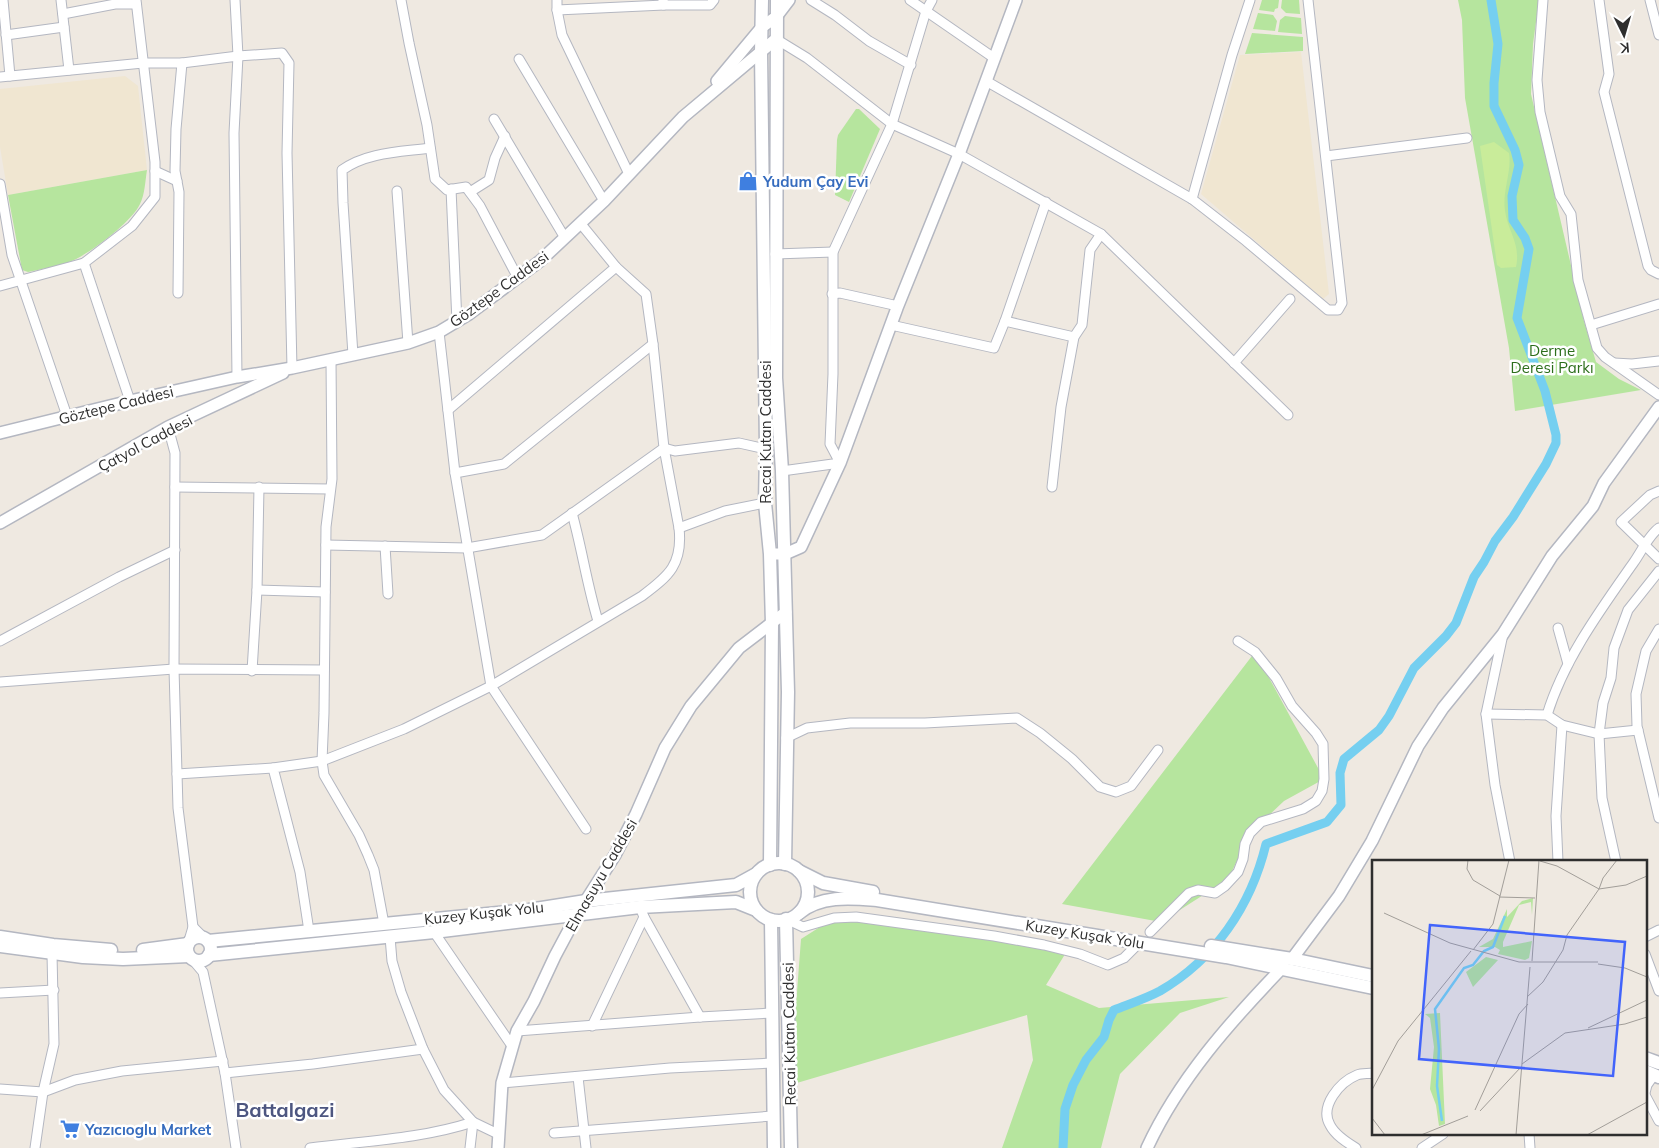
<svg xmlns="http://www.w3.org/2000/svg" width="1659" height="1148" font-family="Mulish,sans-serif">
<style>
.education{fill:#f0e6d1}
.green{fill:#b6e59e}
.pitch{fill:#c9ec9a}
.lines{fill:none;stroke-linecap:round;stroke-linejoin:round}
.canal{stroke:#75cff0;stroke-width:9}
.minor-casing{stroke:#b4b7c1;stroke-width:11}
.tertiary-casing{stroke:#b4b7c1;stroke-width:14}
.secondary-casing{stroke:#b4b7c1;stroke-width:15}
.minor{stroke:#fff;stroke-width:9}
.tertiary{stroke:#fff;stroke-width:11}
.secondary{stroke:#fff;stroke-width:12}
.labels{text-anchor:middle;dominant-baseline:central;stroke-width:5;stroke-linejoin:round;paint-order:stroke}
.shop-label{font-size:15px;font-weight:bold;fill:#366cbe;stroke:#fff;text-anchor:start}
.street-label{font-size:15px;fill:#2e2e2e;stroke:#fff}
.park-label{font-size:15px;fill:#2c6e1b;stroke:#fff}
.district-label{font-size:20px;font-weight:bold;fill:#4d5680;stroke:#fff}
.inset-river{fill:none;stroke:#75cff0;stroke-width:2.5}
.inset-road{fill:none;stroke:#a29e99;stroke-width:1}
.view{fill:#4264fb;fill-opacity:0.15;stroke:#4264fb;stroke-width:2.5}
.inset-edge{fill:none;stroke:#2e2e2e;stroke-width:2.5}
</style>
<rect width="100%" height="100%" fill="#efe9e1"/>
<g class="education">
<polygon points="1301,52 1329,294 1323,299 1201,194 1240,55"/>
<polygon points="125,76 138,86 147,170 8,195 0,147 0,89"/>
</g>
<g class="green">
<polygon points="1262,0 1279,0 1278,8 1275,9 1274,12 1259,10"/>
<polygon points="1282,0 1299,0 1300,14 1286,13 1281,8"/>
<polygon points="1458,0 1539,0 1533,44 1531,94 1584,321 1596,362 1619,379 1641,390 1515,411 1509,348 1465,98 1462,20"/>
<polygon points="1258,13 1273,15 1277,21 1275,31 1253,29"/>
<polygon points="1285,16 1301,18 1302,34 1278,32 1280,20"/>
<polygon points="1252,33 1303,37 1303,51 1245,54"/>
<polygon points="856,109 859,109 880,129 849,202 835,195 837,140 838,135"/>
<path d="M147,170C145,182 145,194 140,204C132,222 87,256 69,262C56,267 41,269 28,272L22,270L8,195Z"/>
<polygon points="1255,652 1324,779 1284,801 1250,833 1225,886 1208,892 1161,922 1062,904"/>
<polygon points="834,918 1067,951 1046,985 1099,1008 1229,997 1180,1013 1120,1074 1101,1148 1002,1148 1033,1060 1027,1015 790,1085 801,939"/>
</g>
<path class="pitch" d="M1494,142L1509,153C1512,172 1502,191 1505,211C1508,232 1521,244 1516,267L1501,268L1497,265L1480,146Z"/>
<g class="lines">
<path class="canal" d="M1063,1148L1065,1109L1073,1085L1086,1060L1104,1037L1109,1020L1114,1010C1129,1004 1145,999 1160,991C1215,959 1251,906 1266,844L1327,822L1341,805L1340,773L1344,759L1379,730L1389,716L1414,668L1446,636L1456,623L1474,577L1484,562L1495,541L1513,517L1546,464L1556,443V435L1545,391L1517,318L1529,249L1525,238L1513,220L1512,196L1519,165L1515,150L1494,106V83L1498,44L1491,0"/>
<defs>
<g id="minor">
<polyline points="3,0 10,76"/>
<polyline points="61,0 69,70"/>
<polyline points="235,0 238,56 282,53 289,63 287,153 292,368"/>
<polyline points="401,0 409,43 427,125 435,179 447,190 466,187 480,206 518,278"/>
<polyline points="557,0 557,10 562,35 629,174"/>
<polyline points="663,0 664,5 710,5 714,0"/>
<polyline points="811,0 835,15 869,41 911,65"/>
<polyline points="910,0 994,58"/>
<polyline points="1543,0 1537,80 1540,112 1560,196 1571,214 1578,280 1597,348 1605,357 1659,395"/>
<polyline points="1599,0 1609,74 1604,92 1648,266 1651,270 1659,274"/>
<polyline points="1650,0 1659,35"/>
<polyline points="557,10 664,5"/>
<polyline points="63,14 115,4 136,4"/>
<polyline points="6,35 64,27"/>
<polyline points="776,39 807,58 892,124 959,154 1101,234 1288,415"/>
<polyline points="519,59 604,201"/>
<polyline points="0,77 143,63 182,63 238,56 234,133 237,377"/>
<polyline points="986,81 1192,199 1246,241 1328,310 1338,310 1342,303 1308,0"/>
<polyline points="494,119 565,238"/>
<polyline points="1326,156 1467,138"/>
<polyline points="155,171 177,181"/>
<polyline points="0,184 12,255 67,416"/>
<polyline points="451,189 457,322"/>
<polyline points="397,191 408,343"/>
<polyline points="470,192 489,180 495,158 505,136"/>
<polyline points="1192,199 1232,55 1250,0"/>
<polyline points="775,254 833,252"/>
<polyline points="84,263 130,401"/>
<polyline points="0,286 84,263 132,226 155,197 155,162 136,0"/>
<polyline points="178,293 179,192 175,171 176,129 182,63"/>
<polyline points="832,294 840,293 898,306"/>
<polyline points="1005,321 1046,202"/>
<polyline points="891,325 994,348 1005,321 1074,337"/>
<polyline points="1591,325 1659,304"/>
<polyline points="439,332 455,473 491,686 586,829"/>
<path d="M353,355L343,203L342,170C367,152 401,152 430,148"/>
<polyline points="331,360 332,479 326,527 324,713 322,761 324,775 359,835 368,855 374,870 384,924"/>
<polyline points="1234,363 1290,299"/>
<polyline points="1614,363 1632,364 1659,361"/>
<polyline points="448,410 616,267"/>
<polyline points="168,427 175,453 174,669 178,808 193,927 188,944"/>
<polyline points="782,471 840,463 830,444 833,374 833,252 892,124 926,11 932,0"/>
<polyline points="455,473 504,464 653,344"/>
<polyline points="175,487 330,489"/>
<polyline points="1052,487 1061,407 1074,337 1082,325 1090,250 1101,234"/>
<polyline points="1659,491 1650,495 1621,522 1659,559"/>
<polyline points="765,503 725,511 679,528 664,448 675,451 739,443 766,449"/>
<path d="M572,513C582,549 587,585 598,621"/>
<polyline points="326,545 467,548 542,535 664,448 653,344 646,294 616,267 581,224"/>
<polyline points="385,546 388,594"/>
<polyline points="257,590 325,592"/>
<polyline points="1558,628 1568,664"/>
<polyline points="1659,629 1646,651 1636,694 1637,726 1659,818"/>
<polyline points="1503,634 1486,714 1495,785 1510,862"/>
<polyline points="0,641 119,577 175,550"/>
<polyline points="252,671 257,590 259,487"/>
<polyline points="0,682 174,669 324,670"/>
<polyline points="1486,714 1547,715 1562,725 1599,734 1638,730"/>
<path d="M1547,715C1564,659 1601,609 1634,562C1641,552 1649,535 1659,528"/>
<polyline points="786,738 807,728 850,723 925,723 1017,718 1040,733 1072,759 1100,787 1116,792 1131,786 1158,750"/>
<polyline points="177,774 273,768"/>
<polyline points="1558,862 1556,816 1562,725"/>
<polyline points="1616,862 1602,798 1599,734 1603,703 1611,678 1614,648 1628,610 1659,571"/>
<polyline points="640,907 644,917 700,1017"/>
<polyline points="786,919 803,927 834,918 856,917 994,936 1044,945 1080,954 1108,965 1124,958 1137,945"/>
<polyline points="193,927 205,939"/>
<path d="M309,931L300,872L273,768L322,761L404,729L491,686L642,596C669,576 683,564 679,528"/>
<polyline points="434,932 512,1046"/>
<polyline points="1150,932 1189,893 1198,890 1215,893 1225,886 1238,872 1243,859 1245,844 1250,833 1261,822 1303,809 1316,801 1322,791 1324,779 1323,744 1316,733 1292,706 1276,678 1255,652 1238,641"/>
<polyline points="390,937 392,961 401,992 423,1049 444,1090 473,1122 470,1148"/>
<polyline points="1645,937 1659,930"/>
<polyline points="1645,954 1659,991"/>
<polyline points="192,959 203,972 225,1073 236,1148"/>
<polyline points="0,993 54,990"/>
<polyline points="592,1026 644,917"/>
<polyline points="517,1031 700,1017 772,1013"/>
<polyline points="225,1073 313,1064 423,1049"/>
<polyline points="578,1077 586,1148"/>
<polyline points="502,1083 670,1068 772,1063"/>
<polyline points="0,1089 43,1092 75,1080 122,1071 223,1061"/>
<polyline points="1645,1093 1647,1085 1654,1075"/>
<polyline points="1645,1095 1659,1121"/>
<polyline points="554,1133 773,1116"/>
<polyline points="1529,1134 1530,1148"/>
<polyline points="35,1148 43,1092 54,1044 52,954"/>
<path d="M310,1148C364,1141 421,1139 473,1122L498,1134"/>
<path d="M1356,1148C1346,1142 1335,1135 1330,1125C1319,1106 1340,1082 1357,1075C1362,1073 1368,1074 1373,1073"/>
<polyline points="1422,1148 1443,1134"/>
</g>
<g id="tertiary">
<polyline points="717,81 762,27 776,17 789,0"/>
<polyline points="0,433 130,401 237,377 292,368 408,343 439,332 469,314 540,261 604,201 683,117 776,39"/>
<polyline points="0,523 168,427 283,373"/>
<polyline points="770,554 785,554 801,547 840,463 897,308 959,154 1016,0"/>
<polyline points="1292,959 1339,896 1372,841 1418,746 1443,708 1503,634 1552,556 1593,506 1604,483 1659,407"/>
<polyline points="498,1148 502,1083 517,1031 534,1001 555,956 578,913 615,855 636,814 665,748 691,706 739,648 786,612"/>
<path d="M1147,1148C1179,1079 1230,1022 1282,968"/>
</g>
<g id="secondary">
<polyline points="762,0 761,52 766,449 765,503 770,554 772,624 770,865"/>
<polyline points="777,0 776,378 782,471 788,692 785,864"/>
<circle cx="779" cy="892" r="29"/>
<polyline points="799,871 823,883 873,892"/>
<path d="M799,913C821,895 851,898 877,900L1226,957L1373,988"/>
<polyline points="786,919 791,1148"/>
<polyline points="771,920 774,1148"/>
<circle cx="199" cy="949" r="12"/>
<polyline points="0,937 53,945 111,950"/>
<polyline points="208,941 529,910 586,901 736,885 756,874"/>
<polyline points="0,946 83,957 123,959 189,956"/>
<polyline points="1211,946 1292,959 1373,976"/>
<polyline points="143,950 188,944"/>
<polyline points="209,955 434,932 640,907 736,902 756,910"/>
<polyline points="1645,1058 1659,1063"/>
<polyline points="1645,1071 1659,1077"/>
</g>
</defs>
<use href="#minor" class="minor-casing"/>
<use href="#tertiary" class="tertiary-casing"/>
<use href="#secondary" class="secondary-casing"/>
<use href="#minor" class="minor"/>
<use href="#tertiary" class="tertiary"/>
<use href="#secondary" class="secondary"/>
</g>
<defs>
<symbol id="shop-bare" viewBox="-9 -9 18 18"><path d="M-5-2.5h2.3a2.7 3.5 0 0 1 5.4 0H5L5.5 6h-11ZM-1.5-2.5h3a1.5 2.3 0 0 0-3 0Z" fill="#3f7fe0" stroke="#fff" stroke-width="2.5" paint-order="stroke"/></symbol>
<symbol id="supermarket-bare" viewBox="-9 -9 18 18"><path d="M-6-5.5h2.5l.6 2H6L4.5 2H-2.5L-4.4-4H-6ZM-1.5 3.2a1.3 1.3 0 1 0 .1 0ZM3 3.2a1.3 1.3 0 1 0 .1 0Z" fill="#3f7fe0" stroke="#fff" stroke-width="2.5" paint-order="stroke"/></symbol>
</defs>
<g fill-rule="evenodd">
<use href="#shop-bare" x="734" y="167" width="28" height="28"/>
<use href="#supermarket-bare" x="56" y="1115" width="28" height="28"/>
</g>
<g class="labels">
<g class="shop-label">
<text x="763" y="181">Yudum Çay Evi</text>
<text x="85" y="1129">Yazıcıoglu Market</text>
</g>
<g class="street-label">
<text transform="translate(499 289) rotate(-36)">Göztepe Caddesi</text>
<text transform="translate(116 405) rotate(-14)">Göztepe Caddesi</text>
<text transform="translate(765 432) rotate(-90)">Recai Kutan Caddesi</text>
<text transform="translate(145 443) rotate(-28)">Çatyol Caddesi</text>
<text transform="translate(601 875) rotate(-60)">Elmasuyu Caddesi</text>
<text transform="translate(484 913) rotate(-6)">Kuzey Kuşak Yolu</text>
<text transform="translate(1085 934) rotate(9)">Kuzey Kuşak Yolu</text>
<text transform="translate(789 1034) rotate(-91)">Recai Kutan Caddesi</text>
</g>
<g class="park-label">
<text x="1552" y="350">Derme<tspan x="1552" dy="17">Deresi Parkı</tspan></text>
</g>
<g class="district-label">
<text x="285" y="1109">Battalgazi</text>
</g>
</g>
<g transform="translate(1372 860)">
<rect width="275" height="275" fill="#efe9e1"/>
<path d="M161,38L160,55L159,42L147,45L131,82V87L160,81L157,98L153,100L126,94L128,90L123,87H107L121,79L135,49V57L150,41ZM114,97L126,100L101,127L94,112ZM68,153L73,264L67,266L64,245L58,229L62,187L58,158L53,154Z" fill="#b6e59e"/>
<path class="inset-river" d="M70,261L65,226L67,189L63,149L92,108L101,105L112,91L121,87L133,56"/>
<path class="inset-road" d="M96,0L95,9L101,20L128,36M168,1L185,6L227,29L231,18L245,0M127,37L163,38M12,53L78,83L147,102H226M101,90L121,64L137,0M160,101L167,0M226,104L253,108L275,117M155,137L171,122L191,90L195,75L227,29L254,25L275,16M216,168L275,140M150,204L193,173L253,164L275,157M0,230L26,181L99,91M103,250L147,154L156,144M108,251L149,207M0,258L13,275M49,275L96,256M144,275L158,107M215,275L275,242"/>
<path class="view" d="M58,65L253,82L241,216L47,199Z"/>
<rect width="275" height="275" class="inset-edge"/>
</g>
<g transform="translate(1624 35) rotate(175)" stroke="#ffffff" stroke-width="4" paint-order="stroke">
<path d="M0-4L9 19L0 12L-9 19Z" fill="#2e2e2e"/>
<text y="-8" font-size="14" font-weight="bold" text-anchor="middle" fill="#2e2e2e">K</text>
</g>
</svg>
